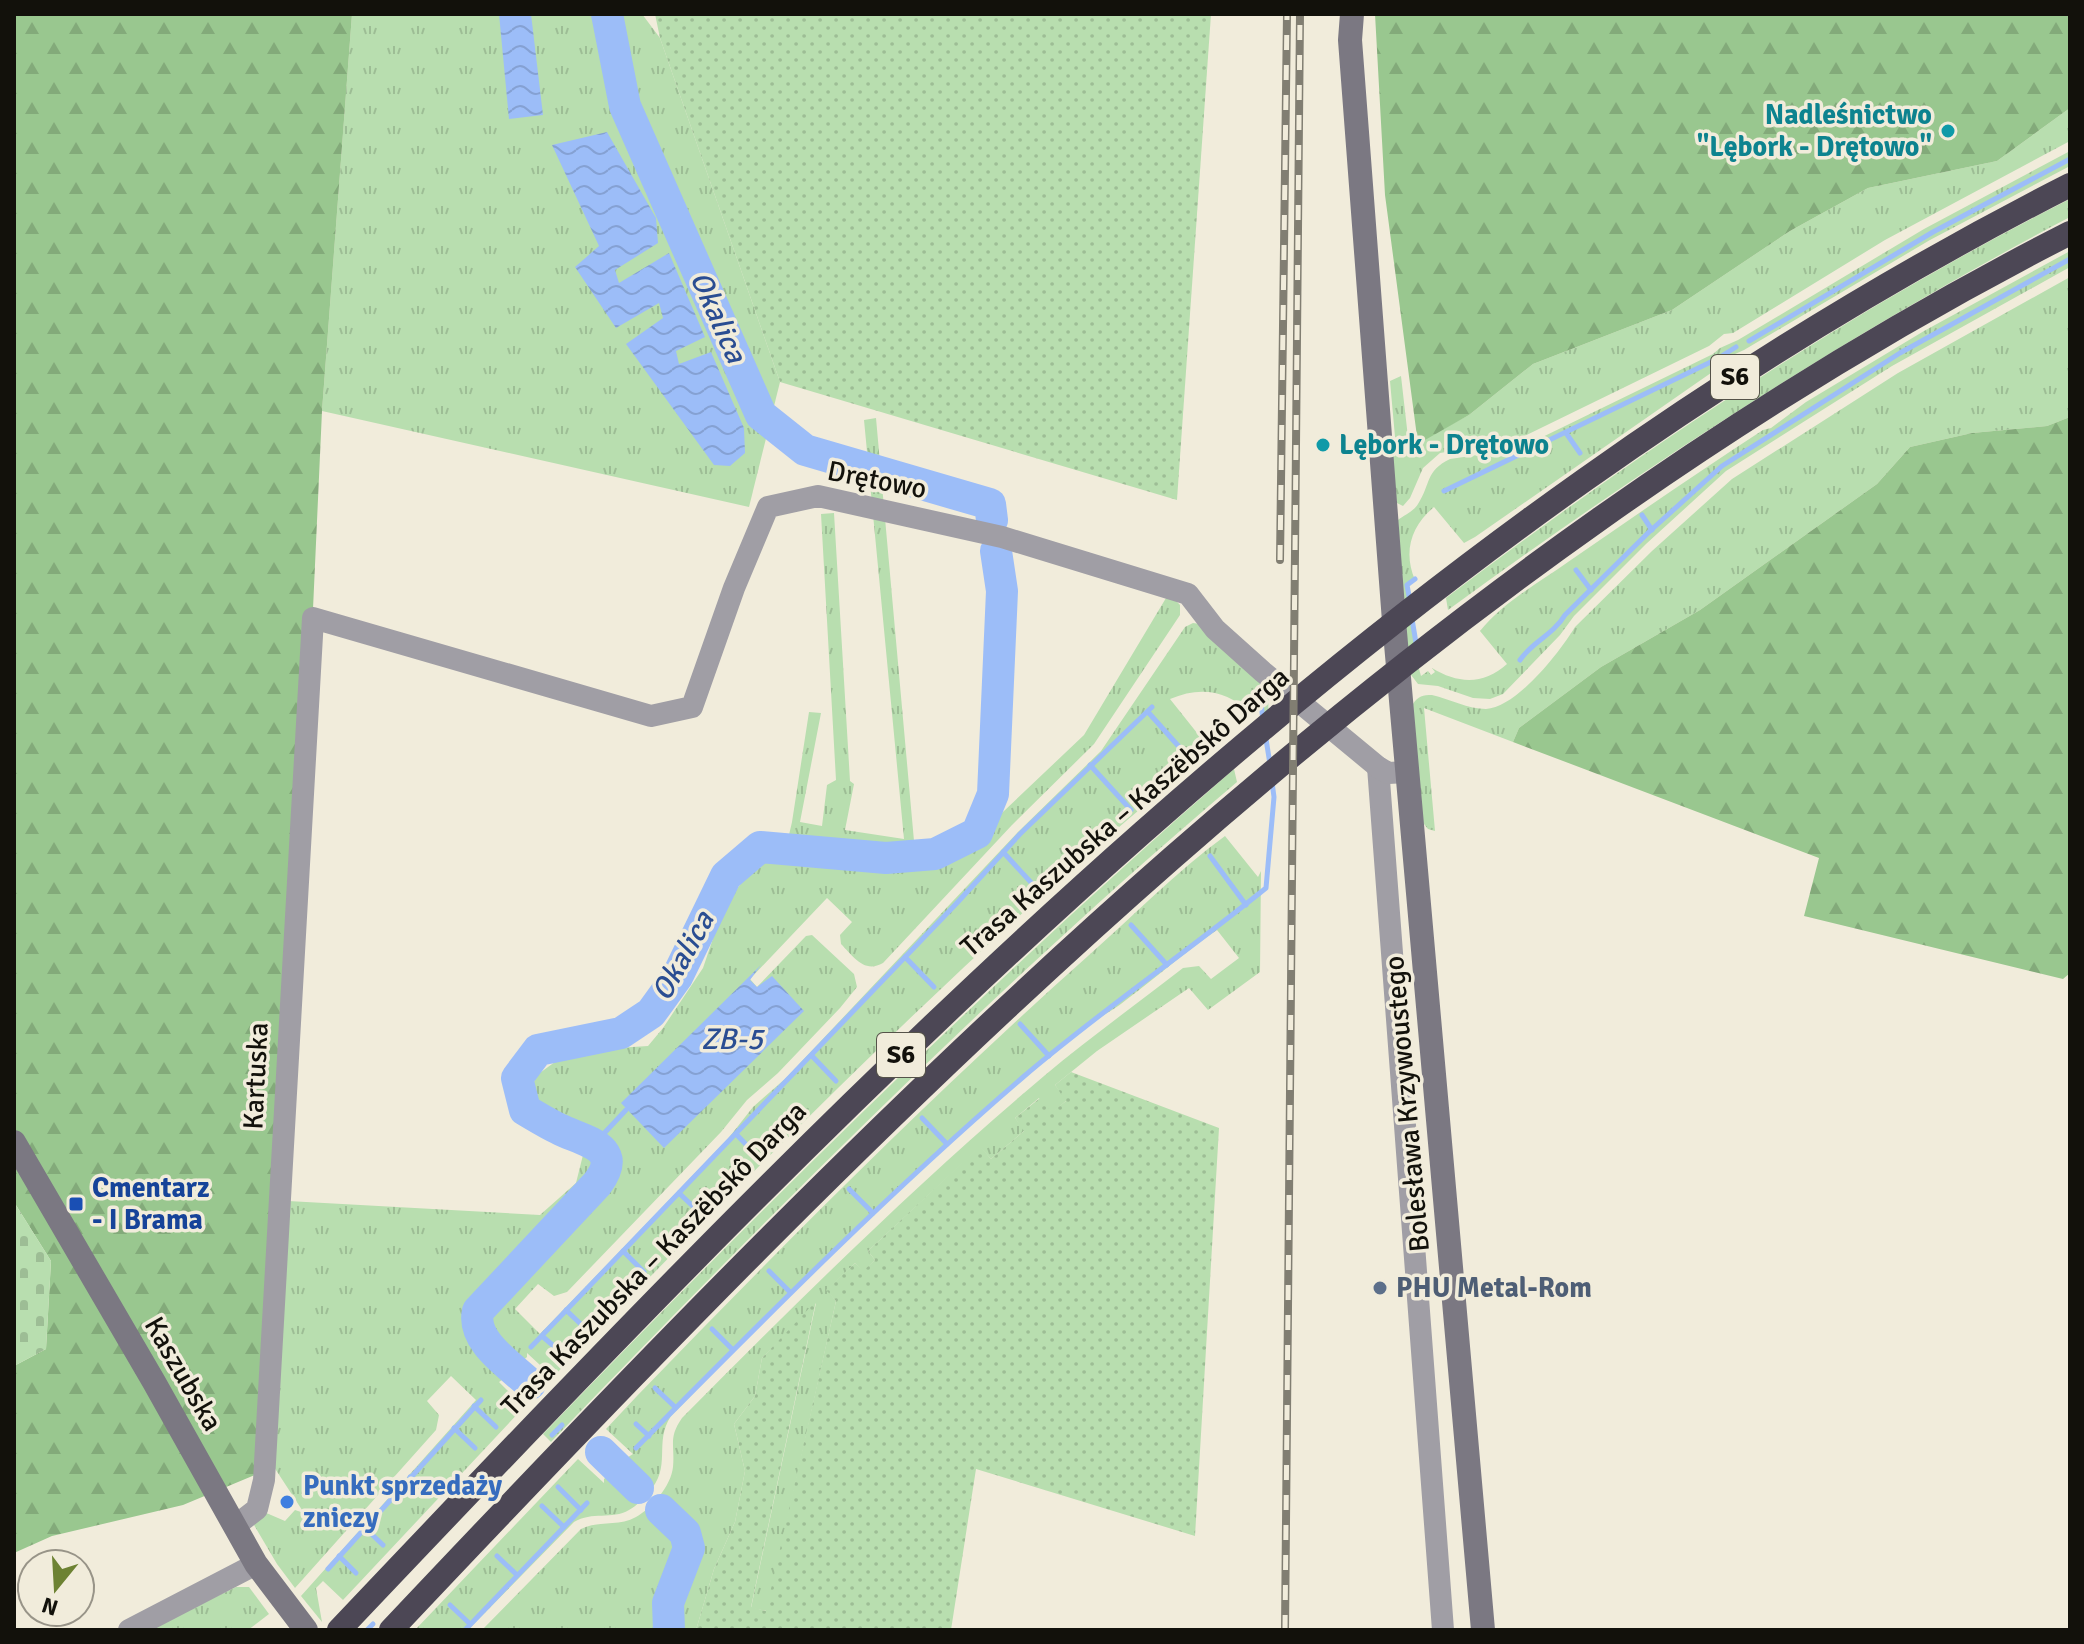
<svg xmlns="http://www.w3.org/2000/svg" width="2084" height="1644" font-family="Signika,sans-serif">
<style>
.grass{fill:url(#grass-tufts)}
.forest{fill:url(#forest-firs)}
.cemetery{fill:url(#cemetery-stones)}
.garden{fill:url(#garden-dots)}
.water{fill:url(#water-waves)}
.lines{fill:none;stroke-linecap:round;stroke-linejoin:round}
.stream{stroke:#9cbdf8;stroke-width:5}
.river{stroke:#9cbdf8;stroke-width:32}
.street{stroke:#a09ea5;stroke-width:22}
.secondary{stroke:#7b7882;stroke-width:24}
.highway{stroke:#4c4755;stroke-width:24}
.rail-casing{stroke:#817e72;stroke-width:8}
.rail{stroke:#f1ecdb;stroke-width:5;stroke-dasharray:15;stroke-linecap:butt}
.culture-dot{fill:#0f9aa8;stroke:#f1ecdb;stroke-width:3}
.transit-dot{fill:#1a4fb4;stroke:#f1ecdb;stroke-width:3}
.service-dot{fill:#5c6f8a;stroke:#f1ecdb;stroke-width:3}
.shop-dot{fill:#3f7fe0;stroke:#f1ecdb;stroke-width:3}
.labels{text-anchor:middle;dominant-baseline:central;stroke-width:7;stroke-linejoin:round;paint-order:stroke}
.shield{fill:#f1ecdb;stroke:#555349;stroke-width:2}
.shield-label{font-size:26px;font-weight:bold;fill:#12110b}
.culture-label{font-size:28px;font-weight:bold;fill:#0d838f;stroke:#f1ecdb;text-anchor:end}
.street-label{font-size:28px;fill:#12110b;stroke:#f1ecdb}
.transit-label{font-size:28px;font-weight:bold;fill:#164399;stroke:#f1ecdb;text-anchor:start}
.service-label{font-size:28px;font-weight:bold;fill:#4e5e75;stroke:#f1ecdb;text-anchor:start}
.shop-label{font-size:28px;font-weight:bold;fill:#366cbe;stroke:#f1ecdb;text-anchor:start}
.water-label{font-size:30px;font-style:italic;fill:#2a4d92;stroke:#f1ecdb}
</style>
<defs>
<pattern id="grass-tufts" width="24" height="20" patternUnits="userSpaceOnUse" patternTransform="scale(2)"><rect width="24" height="20" fill="#b8deaf"/><path d="M3 7l-1-3M5 7V3M7 7l1-3M15 17l-1-3M17 17v-4M19 17l1-3" fill="none" stroke="#9dbd95"/></pattern>
<pattern id="forest-firs" width="22" height="20" patternUnits="userSpaceOnUse" patternTransform="scale(2)"><rect width="22" height="20" fill="#99c78f"/><path d="M5 1l3.5 6h-7zM16 11l3.5 6h-7z" fill="#83aa7a"/></pattern>
<pattern id="cemetery-stones" width="16" height="16" patternUnits="userSpaceOnUse" patternTransform="scale(2)"><rect width="16" height="16" fill="#b8deaf"/><path d="M2 7V4a2 2 0 0 1 4 0v3zM10 15v-3a2 2 0 0 1 4 0v3z" fill="#9dbd95"/></pattern>
<pattern id="garden-dots" width="8" height="8" patternUnits="userSpaceOnUse" patternTransform="scale(2)"><rect width="8" height="8" fill="#b8deaf"/><path d="M2 2h.1M6 6h.1" fill="none" stroke="#9dbd95" stroke-width="1.8" stroke-linecap="round"/></pattern>
<pattern id="water-waves" width="16" height="10" patternUnits="userSpaceOnUse" patternTransform="scale(2)"><rect width="16" height="10" fill="#9cbdf8"/><path d="M0 5q4-4 8 0t8 0" fill="none" stroke="#85a1d3"/></pattern>
</defs>
<rect width="100%" height="100%" fill="#f1ecdb"/>
<g class="grass">
<polygon points="352,14 642,14 660,38 780,382 749,507 322,411"/>
<polygon points="2070,108 2070,141 1885,240 1733,333 1724,334 1709,346 1514,441 1440,453 1423,468 1410,498 1403,506 1397,503 1389,449 1396,448 1390,381 1401,376 1409,446 1416,446 1424,439 1469,415 1533,364 1672,310 1790,231 1868,188 1997,161"/>
<path d="M2070,151V166L1930,240L1744,350L1726,358L1721,366L1475,537L1464,543L1434,507C1411,526 1403,552 1415,580L1408,586L1419,669L1421,676L1428,671L1431,675L1435,672L1432,668C1458,684 1484,685 1507,664L1480,631C1502,603 1540,582 1568,562C1633,517 1697,473 1763,430L1771,428L1806,402L1924,331L2070,251V267L1892,366L1726,471L1646,544L1574,616L1560,635L1503,694L1490,699L1473,698L1438,686L1418,684L1408,671L1398,520C1404,515 1413,512 1418,504C1431,484 1425,471 1450,459L1518,449L1713,354L1720,348L1738,340L1924,229Z"/>
<path d="M2070,199V217C1852,332 1646,465 1448,610L1446,598C1643,449 1849,311 2070,199Z"/>
<path d="M2070,277V417L2047,426L1972,433L1910,447L1877,484L1700,610L1601,667L1519,728L1513,742L1424,708L1435,831L1428,829L1420,819L1413,704C1418,696 1423,695 1432,695C1450,699 1468,709 1486,709C1516,708 1560,652 1575,627L1652,551L1732,479L1898,373Z"/>
<path d="M876,418L914,841L927,843L924,856L933,853L959,827L986,828L1084,735L1169,593L1180,605V615L1094,744L1012,825L883,963C864,974 853,956 841,944L840,935L852,922L827,898L750,979L757,987L806,936L812,935L854,974L857,987L840,1008L778,1073L747,1100L721,1132L567,1292L554,1296L538,1284L515,1309L540,1334L727,1140L753,1107L786,1078L1018,832L1101,751L1185,627L1193,623L1200,624L1269,683L1267,752L1260,706L1254,709L1251,706L1248,709L1250,713C1227,690 1200,686 1170,699L1209,748L1201,757C1154,798 1105,838 1059,880C883,1038 717,1207 553,1377L527,1353V1357L520,1363L532,1375L530,1384L522,1387L509,1375L499,1382L524,1407L343,1600L323,1581L316,1588L322,1622L301,1596L476,1400L451,1376L427,1401L439,1415L436,1430L295,1588L277,1564L254,1525L264,1512L285,1521L295,1510L304,1513L274,1467L288,1201L540,1215L576,1183L585,1147L575,1141L580,1133L528,1095L537,1075L570,1051L648,1046L663,1028L703,968L724,906L757,862L785,852L792,822L809,712L821,713L800,822L822,826L827,785L836,780L821,514L834,513L850,781L854,784L845,830L904,839L864,420Z"/>
<path d="M1234,769L1237,782C995,987 771,1213 551,1442L543,1434C765,1204 992,980 1234,769Z"/>
<path d="M1225,836L1258,877L1261,871L1260,972L1208,1010L1189,988L1097,1051L1055,1085L1067,1100L1052,1113L1039,1098L1015,1118L1025,1130L991,1159L980,1147L868,1251L875,1260L863,1272L855,1263L827,1290L836,1301L767,1611L751,1608L816,1303L762,1358L755,1396L734,1424L745,1471L735,1522L714,1569L696,1630H482L581,1529C599,1520 618,1527 636,1517C652,1508 671,1486 673,1467C675,1445 668,1438 682,1418C799,1300 917,1183 1044,1076C1089,1038 1137,1004 1183,968L1199,966L1211,979L1239,958L1217,930C1186,951 1157,977 1126,1000C1117,1008 1106,1013 1096,1020C944,1139 806,1278 671,1416C653,1443 673,1467 648,1493C642,1499 637,1506 629,1510C612,1520 592,1511 574,1522L468,1630H415L578,1459L604,1483V1479L611,1473L598,1460L601,1452L609,1449L622,1461L633,1454L606,1429L637,1396C783,1245 931,1096 1088,956C1133,916 1176,872 1225,836Z"/>
<polygon points="236,1587 249,1587 269,1614 248,1630 155,1630 158,1625"/>
</g>
<g class="forest">
<polygon points="14,14 352,14 322,411 274,1467 183,1505 52,1536 14,1553 14,1366 46,1349 51,1261 14,1202"/>
<polygon points="1375,14 2070,14 2070,108 1997,161 1868,188 1790,231 1672,310 1533,364 1469,415 1418,444 1385,195"/>
<polygon points="2070,417 2070,973 2063,979 1804,916 1819,858 1513,742 1519,728 1601,667 1700,610 1877,484 1910,447 1972,433 2047,426"/>
</g>
<polygon class="cemetery" points="14,1202 51,1261 46,1349 14,1366"/>
<g class="garden">
<polygon points="655,14 1211,14 1177,500 780,382 660,38"/>
<polygon points="1071,1072 1219,1128 1195,1536 976,1469 951,1630 696,1630 714,1569 735,1522 745,1471 734,1424 755,1396 762,1358 816,1301 751,1607 766,1611 836,1301 826,1290 855,1263 863,1271 875,1260 868,1251 980,1146 991,1159 1024,1131 1015,1118 1040,1098 1052,1112 1066,1101 1055,1085"/>
</g>
<g class="water">
<polygon points="499,14 531,14 543,115 509,119"/>
<polygon points="607,132 656,218 658,243 615,270 619,283 669,253 705,337 676,351 679,364 711,352 744,428 745,453 730,466 714,465 626,344 663,318 659,303 616,328 575,267 599,246 552,145"/>
<polygon points="761,965 750,980 757,987 772,976 804,1011 664,1148 621,1103"/>
</g>
<g class="lines">
<g class="stream">
<polyline points="1749,341 1933,232 2070,159"/>
<polyline points="1566,433 1580,453"/>
<polyline points="1444,491 1717,359 1736,347"/>
<polyline points="1642,515 1652,530"/>
<polyline points="1576,570 1591,590"/>
<polyline points="1410,601 1407,585 1415,579"/>
<polyline points="1412,619 1417,649"/>
<path d="M1520,660C1532,642 1553,635 1565,615L1650,531L1722,466L1900,353L2070,259"/>
<polyline points="1254,709 1261,703 1263,721"/>
<polyline points="1148,712 1190,759"/>
<polyline points="1266,739 1270,764"/>
<polyline points="1090,765 1131,810"/>
<polyline points="1003,852 1038,890"/>
<polyline points="1210,856 1246,905"/>
<polyline points="1131,925 1167,965"/>
<polyline points="905,957 934,987"/>
<polyline points="1020,1024 1049,1056"/>
<polyline points="812,1056 836,1081"/>
<polyline points="922,1118 947,1144"/>
<polyline points="736,1134 757,1156"/>
<polyline points="595,1143 626,1110"/>
<polyline points="849,1189 873,1213"/>
<polyline points="679,1193 701,1214"/>
<polyline points="623,1251 644,1272"/>
<polyline points="769,1271 790,1292"/>
<polyline points="566,1310 588,1331"/>
<polyline points="712,1329 733,1350"/>
<polyline points="542,1336 556,1348"/>
<polyline points="531,1347 956,904 1020,834 1152,707"/>
<polyline points="655,1388 675,1407"/>
<polyline points="474,1406 496,1427"/>
<polyline points="636,1424 649,1436"/>
<polyline points="454,1428 475,1448"/>
<polyline points="552,1435 562,1425"/>
<path d="M636,1448C762,1321 886,1195 1022,1078C1100,1011 1186,953 1266,888L1274,797L1272,782"/>
<polyline points="410,1477 430,1496"/>
<polyline points="558,1487 581,1510"/>
<polyline points="542,1506 564,1527"/>
<polyline points="364,1527 383,1545"/>
<polyline points="339,1556 356,1573"/>
<polyline points="497,1556 517,1575"/>
<polyline points="328,1569 481,1400"/>
<polyline points="450,1605 470,1624"/>
<polyline points="367,1630 373,1624"/>
<polyline points="465,1630 587,1503"/>
</g>
<g class="river">
<polyline points="607,14 625,106 761,415 805,450 990,504 992,520"/>
<path d="M530,1384C510,1365 471,1341 478,1311L597,1184C626,1146 582,1141 559,1129C548,1124 537,1117 525,1110L517,1078L538,1050L621,1033L651,1013L677,977L726,876L760,847L886,858L935,854L977,833L993,794L1002,591L996,551"/>
<polyline points="601,1452 638,1488"/>
<polyline points="661,1510 685,1533 689,1548 668,1603 669,1630"/>
</g>
<g class="street">
<polyline points="1378,767 1443,1630"/>
<polyline points="235,1526 257,1509 264,1480 313,618 651,716 692,707 734,588 768,507 818,496 1002,537 1188,594 1215,629 1263,672 1378,767 1388,773 1408,772"/>
<polyline points="129,1630 256,1564"/>
</g>
<g class="secondary">
<polyline points="1352,14 1350,40 1394,621 1483,1630"/>
<polyline points="14,1142 154,1382 256,1564 306,1630"/>
</g>
<g class="highway">
<path d="M339,1630C859,1081 1387,532 2070,185"/>
<path d="M391,1630C891,1100 1413,568 2070,233"/>
</g>
<defs>
<g id="rail">
<polyline points="1280,560 1287,14"/>
<polyline points="1285,1630 1300,14"/>
</g>
</defs>
<use href="#rail" class="rail-casing"/>
<use href="#rail" class="rail"/>
</g>
<g class="culture-dot">
<circle cx="1948" cy="131" r="8"/>
<circle cx="1323" cy="445" r="8"/>
</g>
<rect class="transit-dot" x="68" y="1196" width="16" height="16" rx="4"/>
<circle class="service-dot" cx="1380" cy="1288" r="8"/>
<circle class="shop-dot" cx="287" cy="1502" r="8"/>
<g class="labels">
<g class="shield">
<rect x="1711" y="355" width="48" height="44" rx="6"/>
<rect x="877" y="1033" width="48" height="44" rx="6"/>
</g>
<g class="shield-label">
<text x="1735" y="377">S6</text>
<text x="901" y="1055">S6</text>
</g>
<g class="culture-label">
<text x="1932" y="115">Nadleśnictwo<tspan x="1932" dy="32">"Lębork - Drętowo"</tspan></text>
<text x="1339" y="445" text-anchor="start">Lębork - Drętowo</text>
</g>
<g class="street-label">
<text transform="translate(877 480) rotate(11)">Drętowo</text>
<text transform="translate(1125 812) rotate(-41)">Trasa Kaszubska – Kaszëbskô Darga</text>
<text transform="translate(256 1076) rotate(-87)">Kartuska</text>
<text transform="translate(1407 1104) rotate(-95)">Bolesława Krzywoustego</text>
<text transform="translate(654 1259) rotate(-46)">Trasa Kaszubska – Kaszëbskô Darga</text>
<text transform="translate(183 1374) rotate(60)">Kaszubska</text>
</g>
<g class="transit-label">
<text x="92" y="1188">Cmentarz<tspan x="92" dy="32">- I Brama</tspan></text>
</g>
<g class="service-label">
<text x="1396" y="1288">PHU Metal-Rom</text>
</g>
<g class="shop-label">
<text x="303" y="1486">Punkt sprzedaży<tspan x="303" dy="32">zniczy</tspan></text>
</g>
<g class="water-label">
<text transform="translate(718 317) rotate(66)">Okalica</text>
<text transform="translate(683 956) rotate(-61)">Okalica</text>
<text x="732" y="1039">ZB-5</text>
</g>
</g>
<rect width="2084" height="1644" fill="none" stroke="#12110b" stroke-width="32"/>
<g transform="translate(56 1588) rotate(198)"><circle r="38" fill="#f1ecdb" stroke="#989488" stroke-width="2"/>
<path d="M0-6L14 30L0 20L-14 30Z" fill="#6d8233"/>
<text y="-12" font-size="22" font-weight="bold" text-anchor="middle" fill="#12110b">N</text>
</g>
</svg>
